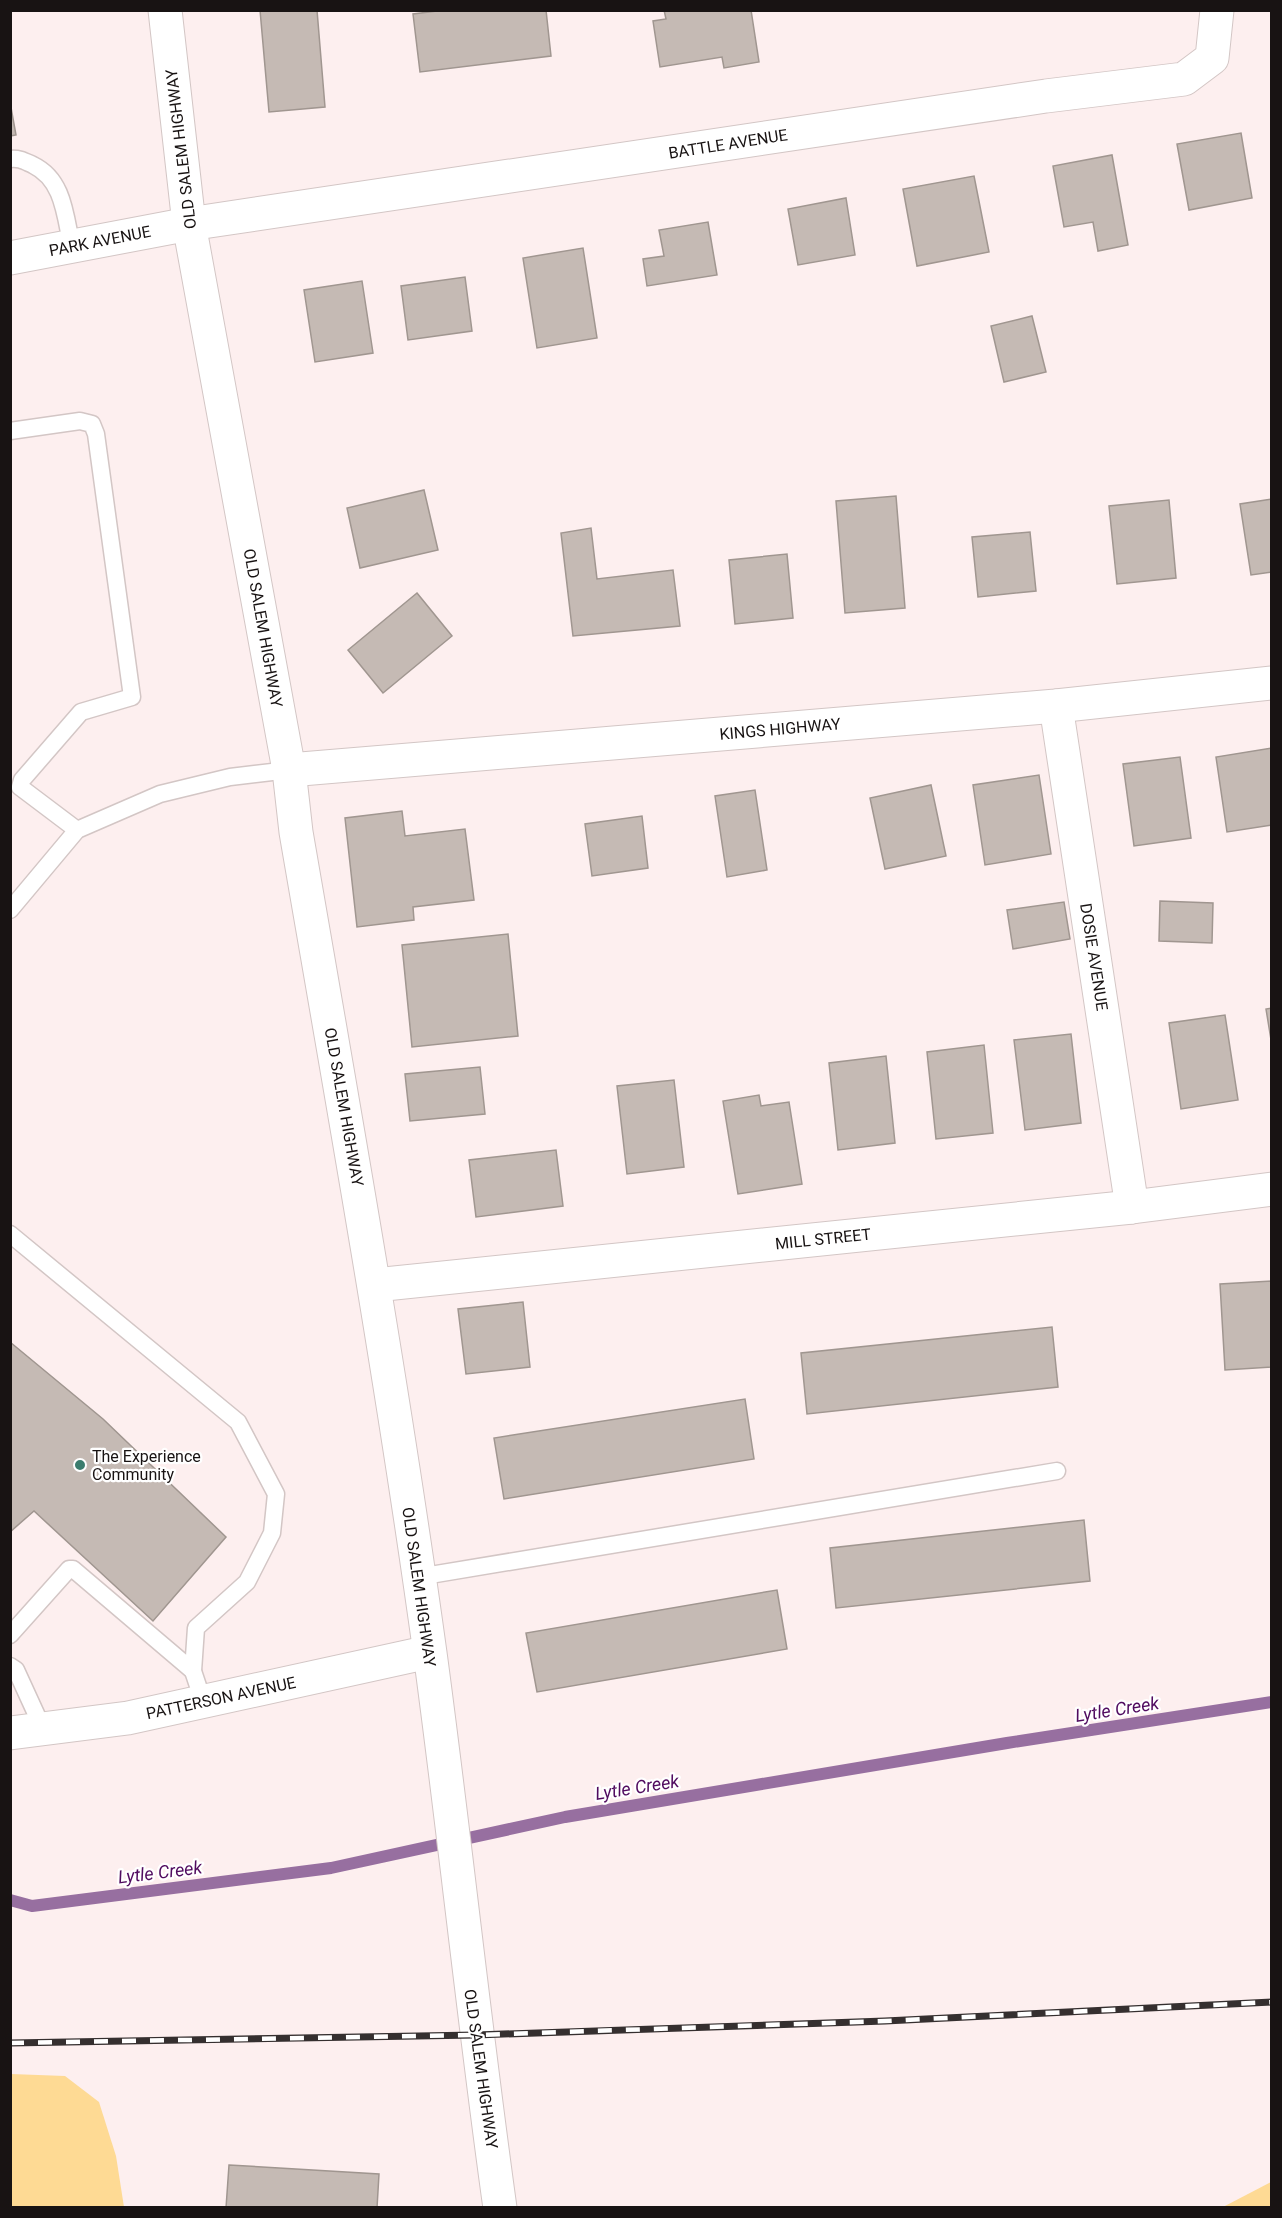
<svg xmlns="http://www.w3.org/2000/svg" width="1282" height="2218" font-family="Roboto,sans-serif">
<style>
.green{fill:#feda94}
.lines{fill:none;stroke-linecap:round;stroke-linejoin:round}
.stream{stroke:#976fa0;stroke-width:12}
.building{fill:#c5bab4;stroke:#a09690;stroke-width:1.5}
.service-casing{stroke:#d3c6c5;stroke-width:19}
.minor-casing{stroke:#d3c6c5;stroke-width:35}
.service{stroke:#fff;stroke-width:16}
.minor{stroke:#fff;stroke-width:33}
.rail-casing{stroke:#352f2f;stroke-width:7}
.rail{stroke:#fff;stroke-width:4.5;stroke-dasharray:14;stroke-linecap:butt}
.poi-dot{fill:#3b7d6e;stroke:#fff;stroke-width:2}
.labels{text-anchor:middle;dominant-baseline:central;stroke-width:4.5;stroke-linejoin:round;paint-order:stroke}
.street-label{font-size:16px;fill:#181313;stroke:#fff}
.poi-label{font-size:16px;fill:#181313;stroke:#fff;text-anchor:start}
.water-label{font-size:18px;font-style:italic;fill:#500b5f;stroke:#fff}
</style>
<rect width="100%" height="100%" fill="#fdefef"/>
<g class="green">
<polygon points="11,2074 65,2076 99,2102 116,2156 124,2207 11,2207"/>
<polygon points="1271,2182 1271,2207 1223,2207"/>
</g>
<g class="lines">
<polyline class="stream" points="10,1900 32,1906 331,1868 565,1817 1007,1743 1272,1702"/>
</g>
<g class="building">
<polygon points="260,10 317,10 325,107 269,112"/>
<polygon points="445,10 546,10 551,56 420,72 413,14"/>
<polygon points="664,10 751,10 759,62 724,68 722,57 660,67 653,21 666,19"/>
<polygon points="10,102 16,135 10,136"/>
<polygon points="1241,133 1252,198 1189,210 1177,144"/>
<polygon points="1112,155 1128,245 1098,251 1093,222 1064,227 1053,166"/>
<polygon points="974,176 989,252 917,266 903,189"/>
<polygon points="846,198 855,255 798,265 788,209"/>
<polygon points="708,222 717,275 647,286 643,259 664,256 659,230"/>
<polygon points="583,248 597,338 537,348 523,258"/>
<polygon points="465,277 472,331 408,340 401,286"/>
<polygon points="362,281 373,353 315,362 304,290"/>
<polygon points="1032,316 1046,372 1004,382 991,326"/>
<polygon points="424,490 438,550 360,568 347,508"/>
<polygon points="896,496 905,608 845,613 836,501"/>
<polygon points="1272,499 1272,572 1251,575 1240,504"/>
<polygon points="1169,500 1176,578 1117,584 1109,506"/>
<polygon points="591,528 597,579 673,570 680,626 573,636 561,533"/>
<polygon points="1030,532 1036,591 978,597 972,537"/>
<polygon points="787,554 793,618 735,624 729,560"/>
<polygon points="417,593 452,636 383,693 348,650"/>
<polygon points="1272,748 1272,825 1227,832 1216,757"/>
<polygon points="1180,757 1191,838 1134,846 1123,764"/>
<polygon points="1039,775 1051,854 985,865 973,785"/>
<polygon points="931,785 946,856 885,869 870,798"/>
<polygon points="755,790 767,870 727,877 715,796"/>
<polygon points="402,811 405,836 465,829 474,900 413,907 414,920 357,927 345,818"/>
<polygon points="642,816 648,868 592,876 585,824"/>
<polygon points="1160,901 1213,903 1212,943 1159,941"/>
<polygon points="1064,902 1070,939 1013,949 1007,910"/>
<polygon points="508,934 518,1036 412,1047 402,945"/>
<polygon points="1272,1008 1272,1046 1266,1009"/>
<polygon points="1225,1015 1238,1100 1181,1109 1169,1023"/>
<polygon points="1071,1034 1081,1123 1025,1130 1014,1040"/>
<polygon points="984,1045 993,1133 936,1139 927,1052"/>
<polygon points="886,1056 895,1143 838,1150 829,1063"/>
<polygon points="480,1067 485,1114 410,1121 405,1074"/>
<polygon points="674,1080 684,1167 627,1174 617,1086"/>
<polygon points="759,1095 761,1106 789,1102 802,1184 738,1194 723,1101"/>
<polygon points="556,1150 563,1206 476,1217 469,1160"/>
<polygon points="1272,1281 1272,1367 1225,1370 1220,1284"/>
<polygon points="523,1302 530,1367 466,1374 458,1309"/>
<polygon points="1052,1327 1058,1387 807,1414 801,1353"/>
<polygon points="10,1342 103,1419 226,1537 153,1621 34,1511 10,1532"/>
<polygon points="745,1399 754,1459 504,1499 494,1438"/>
<polygon points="1084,1520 1090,1581 836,1608 830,1548"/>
<polygon points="777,1590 787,1649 537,1692 526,1633"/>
<polygon points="229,2165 379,2174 377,2208 226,2208"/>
</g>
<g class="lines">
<defs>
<g id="service">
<path d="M10,159C20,158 24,161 33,165C64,180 65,216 72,247"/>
<polyline points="10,431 80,421 92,424 96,434 132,697 81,712 22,780 20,787 77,830"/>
<polyline points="10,910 77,830 160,794 230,777 289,770"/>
<polyline points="10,1234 238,1422 276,1494 272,1533 247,1582 196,1628 193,1671 203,1701"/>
<polyline points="418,1577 1057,1471"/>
<polyline points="10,1635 69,1569 73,1569 193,1671"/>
<polyline points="10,1666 16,1670 43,1729"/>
</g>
<g id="minor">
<path d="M165,10L189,224L289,770L296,832C343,1105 392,1378 430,1653C455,1838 474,2023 500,2208"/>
<polyline points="10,258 189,224 1046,96 1184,79 1212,58 1217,10"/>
<polyline points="1056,706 1132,1207"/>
<polyline points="289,770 1056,706 1272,683"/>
<polyline points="375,1285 1132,1207 1272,1189"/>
<polyline points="10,1733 128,1718 429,1652"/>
</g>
</defs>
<use href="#service" class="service-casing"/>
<use href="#minor" class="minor-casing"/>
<use href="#service" class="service"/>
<use href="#minor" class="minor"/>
<defs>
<polyline id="rail" points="10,2043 476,2035 885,2021 1272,2002"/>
</defs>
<use href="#rail" class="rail-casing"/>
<use href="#rail" class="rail"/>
</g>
<circle class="poi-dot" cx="80" cy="1465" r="6"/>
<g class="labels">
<g class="street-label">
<text transform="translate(728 144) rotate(-9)">BATTLE AVENUE</text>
<text transform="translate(181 149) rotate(-97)">OLD SALEM HIGHWAY</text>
<text transform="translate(100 241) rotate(-11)">PARK AVENUE</text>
<text transform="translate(263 628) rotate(80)">OLD SALEM HIGHWAY</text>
<text transform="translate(780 729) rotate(-5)">KINGS HIGHWAY</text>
<text transform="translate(1094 957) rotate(81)">DOSIE AVENUE</text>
<text transform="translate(344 1107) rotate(80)">OLD SALEM HIGHWAY</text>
<text transform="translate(823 1239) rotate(-6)">MILL STREET</text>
<text transform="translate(419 1587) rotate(82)">OLD SALEM HIGHWAY</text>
<text transform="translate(221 1698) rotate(-12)">PATTERSON AVENUE</text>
<text transform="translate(481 2069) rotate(82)">OLD SALEM HIGHWAY</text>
</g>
<g class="poi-label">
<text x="92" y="1456">The Experience<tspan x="92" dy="18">Community</tspan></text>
</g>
<g class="water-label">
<text transform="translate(1117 1709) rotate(-9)">Lytle Creek</text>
<text transform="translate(637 1787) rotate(-9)">Lytle Creek</text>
<text transform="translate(160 1872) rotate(-7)">Lytle Creek</text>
</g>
</g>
<rect width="1282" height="2218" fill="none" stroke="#181313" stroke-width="24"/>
</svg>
